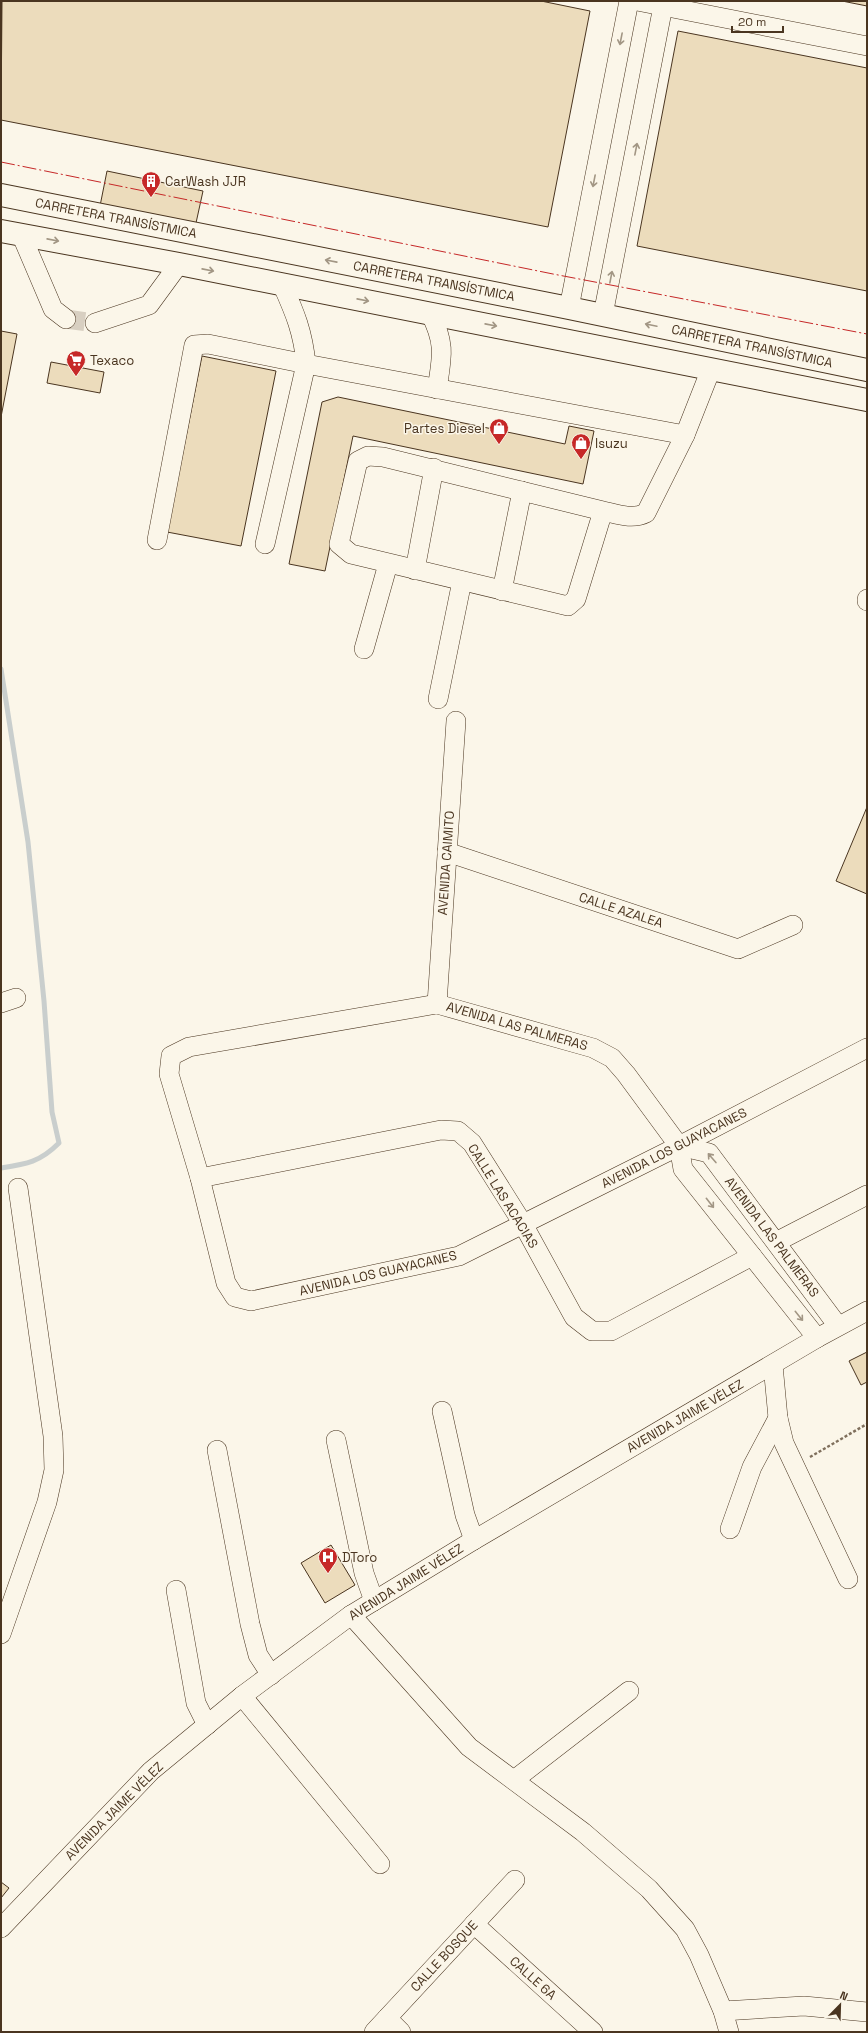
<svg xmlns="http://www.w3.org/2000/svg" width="868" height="2033" font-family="'Space Grotesk',sans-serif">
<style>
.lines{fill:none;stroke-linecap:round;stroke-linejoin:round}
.stream{stroke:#c9cecd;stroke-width:5}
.building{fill:#ecdcbc;stroke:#4a3520}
.minor-tunnel{stroke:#d8cfc1;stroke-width:19;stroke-dasharray:19 10;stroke-linecap:butt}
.minor-casing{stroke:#4a3520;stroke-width:20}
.major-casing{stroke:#4a3520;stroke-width:24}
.path{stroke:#7f6f5c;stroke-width:2.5;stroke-dasharray:3 2;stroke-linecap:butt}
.minor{stroke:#fbf6e9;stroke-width:19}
.major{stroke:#fbf6e9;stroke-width:22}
.power{stroke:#c62828;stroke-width:1;stroke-dasharray:14 3 2 3;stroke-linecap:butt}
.oneway{stroke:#a29684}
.labels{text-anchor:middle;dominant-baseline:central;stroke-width:3;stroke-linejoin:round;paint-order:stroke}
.poi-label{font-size:13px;fill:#4a3520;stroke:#fbf6e9;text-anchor:start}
.street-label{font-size:13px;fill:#4a3520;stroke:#fbf6e9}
</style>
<rect width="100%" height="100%" fill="#fbf6e9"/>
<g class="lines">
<path class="stream" d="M1,669L28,842L44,1001L52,1112L59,1143C40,1162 27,1164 1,1168"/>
</g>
<g class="building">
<polygon points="2,1 541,1 590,11 548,227 1,120"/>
<polygon points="842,1 867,1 867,6"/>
<polygon points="678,31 867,68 867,291 637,246"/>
<polygon points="107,171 203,191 196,223 100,206"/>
<polygon points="1,331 17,334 1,417"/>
<polygon points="202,356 276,371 241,546 167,532"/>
<polygon points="51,362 104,372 100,393 47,383"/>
<polygon points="338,397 565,444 569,426 594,431 583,484 353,436 325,571 289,564 322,402"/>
<polygon points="867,807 867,894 836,881"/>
<polygon points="867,1352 867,1382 861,1385 849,1361"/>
<polygon points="331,1545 355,1585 325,1603 301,1563"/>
<polygon points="1,1882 9,1888 1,1898"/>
</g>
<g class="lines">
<polyline class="minor-tunnel" points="66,319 95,323"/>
<defs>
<g id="minor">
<polyline points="637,1 867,46"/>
<polyline points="21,234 53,309 66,319"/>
<polyline points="569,308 629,1"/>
<path d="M430,313C446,344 442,357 437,389"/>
<polyline points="603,315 664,1"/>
<polyline points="95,323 149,305 179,264"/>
<path d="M603,511L576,599L568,606L351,554L339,544L358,461L368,456L383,457L603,511C617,514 632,520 646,513L685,435L711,369"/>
<polyline points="157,540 194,345 208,344 306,364 685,435"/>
<path d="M265,544L306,364C303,332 295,313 282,284"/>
<polyline points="415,570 434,468"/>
<polyline points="502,591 522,491"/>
<polyline points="867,599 867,601"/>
<polyline points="364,649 388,564"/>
<polyline points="438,699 462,581"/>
<polyline points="447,852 738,949 793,925"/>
<polyline points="1,1003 16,998"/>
<polyline points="437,1004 456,721"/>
<polyline points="679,1146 709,1153 838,1326"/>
<polyline points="200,1178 441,1130 458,1131 472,1143 523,1224 574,1317 592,1331 611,1331 752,1256"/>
<polyline points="776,1242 867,1195"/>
<polyline points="817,1338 683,1169 679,1146 626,1074 612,1058 593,1048 437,1004 189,1047 171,1056 169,1074 200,1178 226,1283 235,1297 251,1301 459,1256 679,1146 867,1048"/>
<polyline points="773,1365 778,1418 784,1443 848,1579"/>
<polyline points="442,1411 465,1515 474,1540"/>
<polyline points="336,1440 364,1573 374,1601"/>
<polyline points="217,1450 250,1624 258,1655 271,1675"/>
<polyline points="730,1529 752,1467 778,1418"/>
<polyline points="176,1590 196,1703 207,1725"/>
<polyline points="351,1615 469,1747 583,1832 649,1889 685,1929 699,1955 723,2011 729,2032"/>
<polyline points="1,1634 47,1502 54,1470 53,1436 18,1188"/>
<polyline points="242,1696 380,1864"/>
<polyline points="514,1780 629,1691"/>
<polyline points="474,1924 593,2032"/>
<polyline points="1,1928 151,1771 242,1696 351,1615 474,1540 817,1338 867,1311"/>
<polyline points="723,2011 804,2006 867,2012"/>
<polyline points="387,2018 401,2032"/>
<polyline points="374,2032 515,1880"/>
</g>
<g id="major">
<polyline points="1,195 569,308 867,370"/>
<polyline points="1,231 179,264 867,400"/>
</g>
</defs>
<use href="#minor" class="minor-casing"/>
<use href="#major" class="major-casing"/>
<polyline class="path" points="810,1457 867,1424"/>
<use href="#minor" class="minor"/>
<use href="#major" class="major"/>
<polyline class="power" points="1,162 553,274 867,334"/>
</g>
<defs><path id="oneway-shaft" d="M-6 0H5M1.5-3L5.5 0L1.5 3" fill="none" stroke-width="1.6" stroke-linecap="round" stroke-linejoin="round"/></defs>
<g class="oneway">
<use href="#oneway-shaft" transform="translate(621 39) rotate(101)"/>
<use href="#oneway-shaft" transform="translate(636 149) rotate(-79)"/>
<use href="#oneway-shaft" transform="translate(594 181) rotate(101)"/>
<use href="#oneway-shaft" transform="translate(53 240) rotate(11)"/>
<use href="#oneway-shaft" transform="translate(331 261) rotate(-169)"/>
<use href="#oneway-shaft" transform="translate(208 270) rotate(11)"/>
<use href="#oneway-shaft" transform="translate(611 277) rotate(-79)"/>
<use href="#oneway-shaft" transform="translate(363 300) rotate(11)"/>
<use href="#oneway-shaft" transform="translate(491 325) rotate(11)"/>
<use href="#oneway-shaft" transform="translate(651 325) rotate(-168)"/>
<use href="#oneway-shaft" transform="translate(712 1158) rotate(-131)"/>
<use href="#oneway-shaft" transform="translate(710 1203) rotate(52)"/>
<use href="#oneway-shaft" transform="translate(799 1316) rotate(51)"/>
</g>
<defs>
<symbol id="building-pin" viewBox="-11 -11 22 30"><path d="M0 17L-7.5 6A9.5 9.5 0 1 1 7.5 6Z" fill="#c62828" stroke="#fbf6e9"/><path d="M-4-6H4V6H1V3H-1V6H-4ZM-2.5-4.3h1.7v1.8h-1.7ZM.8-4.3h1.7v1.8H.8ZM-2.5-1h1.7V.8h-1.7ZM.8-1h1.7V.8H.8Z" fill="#fff"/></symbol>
<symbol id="supermarket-pin" viewBox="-11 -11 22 30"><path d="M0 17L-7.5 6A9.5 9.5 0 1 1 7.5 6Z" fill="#c62828" stroke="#fbf6e9"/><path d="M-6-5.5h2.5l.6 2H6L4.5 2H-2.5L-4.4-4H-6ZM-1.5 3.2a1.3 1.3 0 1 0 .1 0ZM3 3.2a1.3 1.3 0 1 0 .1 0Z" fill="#fff"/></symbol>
<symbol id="shop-pin" viewBox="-11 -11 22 30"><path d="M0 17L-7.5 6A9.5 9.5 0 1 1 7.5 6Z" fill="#c62828" stroke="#fbf6e9"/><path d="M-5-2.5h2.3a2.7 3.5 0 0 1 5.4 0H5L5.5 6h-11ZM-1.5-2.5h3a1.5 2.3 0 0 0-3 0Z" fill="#fff"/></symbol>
<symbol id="hospital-pin" viewBox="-11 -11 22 30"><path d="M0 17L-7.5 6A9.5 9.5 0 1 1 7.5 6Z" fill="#c62828" stroke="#fbf6e9"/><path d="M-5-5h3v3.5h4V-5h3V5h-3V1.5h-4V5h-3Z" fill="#fff"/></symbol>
</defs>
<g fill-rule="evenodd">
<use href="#building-pin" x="140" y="170" width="22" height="30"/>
<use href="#supermarket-pin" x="65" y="349" width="22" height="30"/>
<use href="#shop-pin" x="488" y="417" width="22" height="30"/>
<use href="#shop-pin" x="570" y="432" width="22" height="30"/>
<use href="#hospital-pin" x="317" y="1546" width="22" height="30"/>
</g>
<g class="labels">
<g class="poi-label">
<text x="165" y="181">CarWash JJR</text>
<text x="90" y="360">Texaco</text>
<text x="485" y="428" text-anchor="end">Partes Diesel</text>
<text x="595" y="443">Isuzu</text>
<text x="342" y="1557">DToro</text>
</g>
<g class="street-label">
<text transform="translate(116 218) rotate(11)">CARRETERA TRANSÍSTMICA</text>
<text transform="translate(434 281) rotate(11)">CARRETERA TRANSÍSTMICA</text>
<text transform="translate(752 346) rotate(12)">CARRETERA TRANSÍSTMICA</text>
<text transform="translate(446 863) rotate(-86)">AVENIDA CAIMITO</text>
<text transform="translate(621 910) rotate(18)">CALLE AZALEA</text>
<text transform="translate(517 1026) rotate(16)">AVENIDA LAS PALMERAS</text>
<text transform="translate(674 1148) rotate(-27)">AVENIDA LOS GUAYACANES</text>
<text transform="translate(503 1196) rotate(58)">CALLE LAS ACACIAS</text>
<text transform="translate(772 1237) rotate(53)">AVENIDA LAS PALMERAS</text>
<text transform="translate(378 1273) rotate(-13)">AVENIDA LOS GUAYACANES</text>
<text transform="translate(685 1416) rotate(-30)">AVENIDA JAIME VÉLEZ</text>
<text transform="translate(406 1582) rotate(-32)">AVENIDA JAIME VÉLEZ</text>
<text transform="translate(114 1811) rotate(-45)">AVENIDA JAIME VÉLEZ</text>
<text transform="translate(444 1956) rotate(-47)">CALLE BOSQUE</text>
<text transform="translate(533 1978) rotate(42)">CALLE 6A</text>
</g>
</g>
<rect width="868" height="2033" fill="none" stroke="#4a3520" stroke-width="4"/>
<g transform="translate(840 2005) rotate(23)" stroke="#fbf6e9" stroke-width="3" paint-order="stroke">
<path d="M0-3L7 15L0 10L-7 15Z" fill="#4a3520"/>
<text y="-6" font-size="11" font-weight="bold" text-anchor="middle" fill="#4a3520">N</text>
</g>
<path d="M732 26v6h51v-6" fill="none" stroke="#4a3520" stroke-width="2"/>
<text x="738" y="26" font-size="12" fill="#4a3520" stroke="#fbf6e9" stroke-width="3" paint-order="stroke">20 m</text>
</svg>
